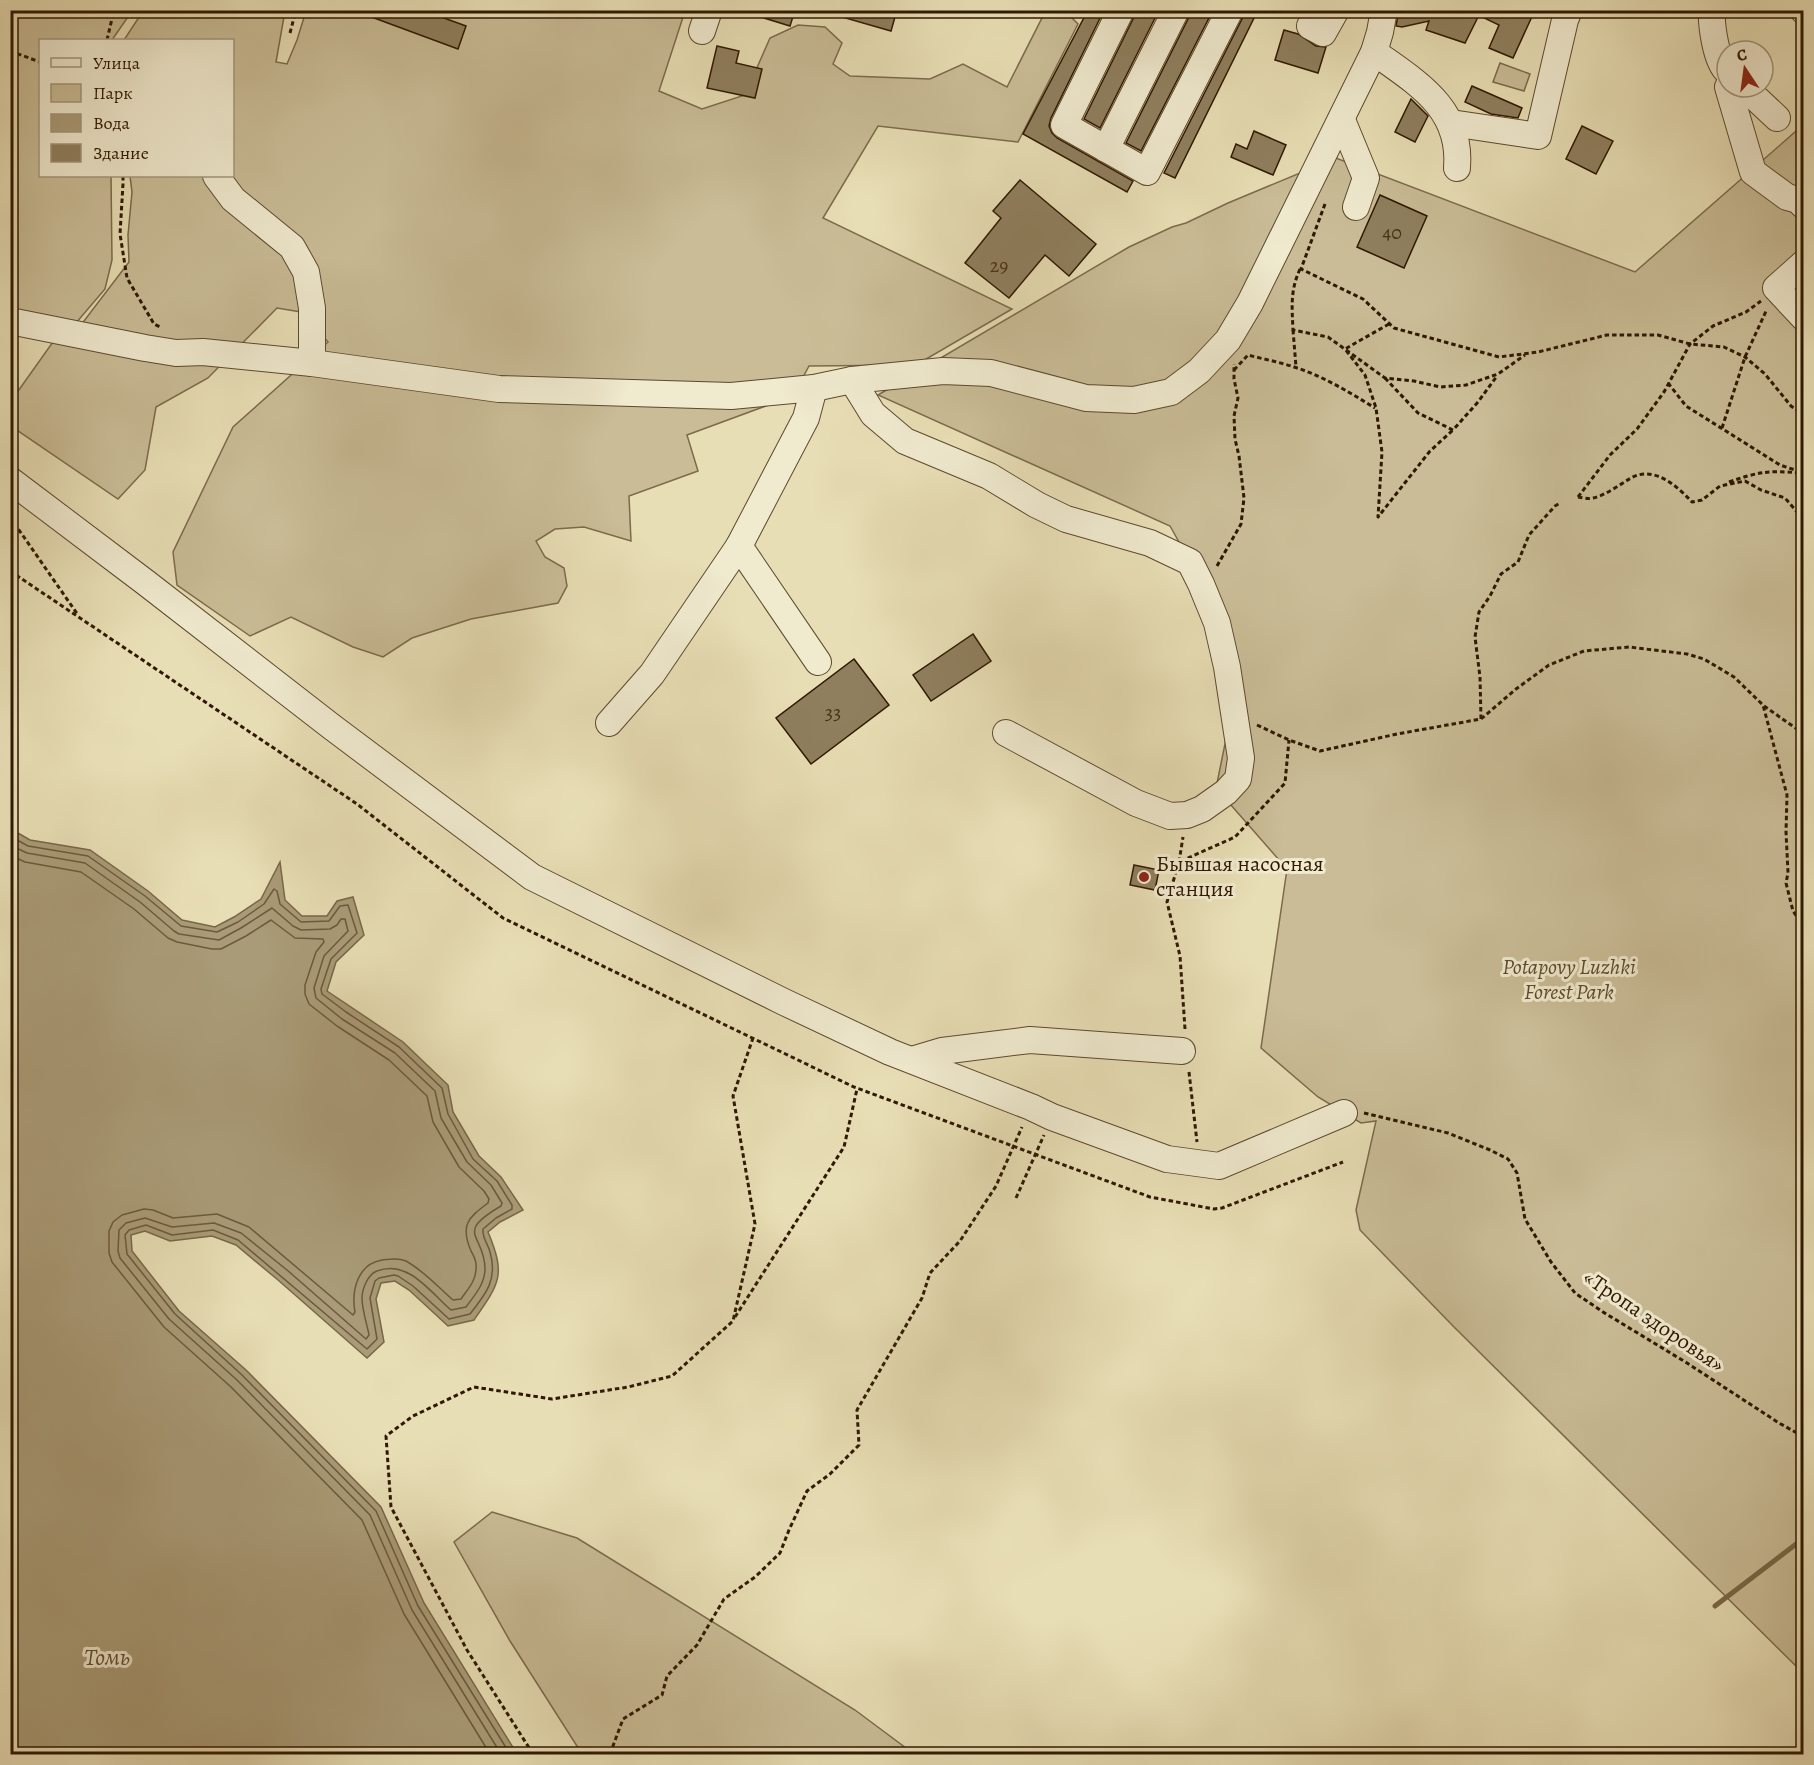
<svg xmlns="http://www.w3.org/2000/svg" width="1814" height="1765" font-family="Alegreya,serif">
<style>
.green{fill:#c9bc96;stroke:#7c6a4b;stroke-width:1.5}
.water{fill:#a99b77;stroke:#786747;stroke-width:1.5}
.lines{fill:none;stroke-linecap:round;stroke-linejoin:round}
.shore{stroke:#6c5a3c;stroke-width:1.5}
.stream{stroke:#786747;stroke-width:5}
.building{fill:#8f7f5e;stroke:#2f1800;stroke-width:1.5}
.minor-casing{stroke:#5d4a2d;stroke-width:28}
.path{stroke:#2f1800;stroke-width:3;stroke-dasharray:4.5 3;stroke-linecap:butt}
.minor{stroke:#f0eacf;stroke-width:26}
.poi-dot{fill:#8f2418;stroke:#f0eacf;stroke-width:2}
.labels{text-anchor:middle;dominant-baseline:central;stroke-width:6;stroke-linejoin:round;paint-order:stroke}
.number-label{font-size:20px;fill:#473218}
.poi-label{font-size:22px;fill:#2f1800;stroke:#f0eacf;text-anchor:start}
.park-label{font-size:22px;font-style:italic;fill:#5d492d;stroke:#f0eacf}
.street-label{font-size:22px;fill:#2f1800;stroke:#f0eacf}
.water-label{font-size:24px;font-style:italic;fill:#604c30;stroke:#f0eacf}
</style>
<rect width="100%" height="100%" fill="#e8deb5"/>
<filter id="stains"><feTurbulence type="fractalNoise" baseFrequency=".00333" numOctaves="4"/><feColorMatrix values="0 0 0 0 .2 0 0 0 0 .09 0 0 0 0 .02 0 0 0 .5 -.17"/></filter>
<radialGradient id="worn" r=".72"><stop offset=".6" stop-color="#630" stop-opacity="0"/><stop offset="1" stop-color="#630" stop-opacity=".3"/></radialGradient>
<g class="green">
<polygon points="11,11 132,11 112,40 40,40 40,176 111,176 112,260 105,289 76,323 11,310"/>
<polygon points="143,11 285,11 276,62 287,64 297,40 306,11 685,11 659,91 702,109 745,95 770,38 798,25 825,27 842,43 833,64 850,76 930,79 963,64 1007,87 1043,16 1065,11 1078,24 1018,142 878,126 823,218 1012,309 916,365 809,366 793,396 687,435 698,471 629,496 631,541 584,527 555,529 536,541 545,557 564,568 567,586 558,603 471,619 412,638 383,657 353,647 291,617 250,636 177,585 173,552 233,427 328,342 301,312 277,308 208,378 156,407 145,470 118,499 11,426 11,401 55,339 81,325 129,262 128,235 132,192 130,176 232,176 232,40 124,40"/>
<polygon points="1500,63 1530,74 1524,91 1493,82"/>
<polygon points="1803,125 1803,1673 1453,1326 1360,1230 1356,1210 1376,1121 1361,1123 1318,1097 1261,1048 1287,869 1216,788 1237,685 1216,608 1170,526 878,395 1129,247 1172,227 1186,223 1228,203 1336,158 1635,272"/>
<polygon points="492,1512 577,1538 855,1710 914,1754 582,1754 510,1641 454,1542"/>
</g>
<path class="water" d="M11,829L30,840L90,850L148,891L182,920L215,927L234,917L261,899L280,862L285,900L302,916H327L337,901L353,897L364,935L336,962L327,991L403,1042L448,1085L453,1112L479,1156L501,1177L523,1210L500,1222L488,1232C506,1275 500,1283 474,1320L448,1326L409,1290L395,1281L381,1283L376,1299L384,1342L367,1358L278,1280L236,1245L212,1236L170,1241L145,1231L131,1235L132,1251L179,1311L246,1370L381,1507L424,1603L517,1754H11Z"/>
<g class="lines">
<g class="shore">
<path d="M10,836L28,846L88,856L145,896L181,926L217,932L238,922L264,904L274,889L277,891L280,904L301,922L329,921L340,906L348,905L357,933L331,959L321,989L322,994L346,1012L399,1047L442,1088L448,1114L473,1159L497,1181L512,1205V1209L496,1218L483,1229C482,1238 488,1244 490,1252C498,1279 486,1294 470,1314L449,1319L413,1286L398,1276L394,1275L379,1278L375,1281L370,1298L377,1339L367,1349L238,1240L213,1230L172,1235L146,1225L129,1230L125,1235L127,1254L175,1314L242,1375L376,1511L418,1606L510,1754"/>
<path d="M10,845L27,853L85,863L140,902L174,931L179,934L219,940L241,928L272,908L293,926L301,930L330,929L337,925L341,919H345L348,931L324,956L314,988L316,998L342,1019L395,1053L435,1091L441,1118L467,1162L491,1185L502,1203L501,1206C453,1234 485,1234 485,1269C485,1284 474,1296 466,1307L451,1310C430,1292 408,1259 377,1271C368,1274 362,1289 362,1298C362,1310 367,1324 369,1335L366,1339L287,1270L241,1233L214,1223L172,1227L145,1218L126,1223L119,1230L118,1251L120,1258L169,1319L237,1380L370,1515L412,1610L501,1754"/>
<path d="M10,855L25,862L81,872L134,909L168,938L177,942L212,949H221L246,936L271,920L295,938L323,939L324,942L316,952L305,985V994L309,1004L337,1026L389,1060L427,1096L433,1122L459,1167L484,1191L489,1199L488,1203C468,1218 460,1225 471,1251C474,1256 477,1263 476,1269C476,1281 467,1290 461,1299L453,1300C438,1287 424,1271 406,1261C398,1258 391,1259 382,1260C358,1264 351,1290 355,1312L353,1315L249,1227L217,1214L173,1218L153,1210L144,1209L122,1215L113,1222L109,1231V1253L112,1262L164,1327L231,1387L362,1520L404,1614L490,1754"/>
</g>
<polyline class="stream" points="1715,1606 1804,1538"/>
</g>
<g class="building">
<polygon points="359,10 422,10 466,26 458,49 358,12"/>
<polygon points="751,10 795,10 790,26 751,14"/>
<polygon points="835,10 897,10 891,31 835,15"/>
<polygon points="1088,10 1104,10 1051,118 1049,126 1052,133 1057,138 1133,181 1127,192 1023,134"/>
<polygon points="1136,10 1159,10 1100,128 1084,119 1134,17"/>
<polygon points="1191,10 1213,10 1141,151 1126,143 1189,17"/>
<polygon points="1245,10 1258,10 1175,178 1164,173 1243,17"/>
<polygon points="1399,10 1455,10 1478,17 1465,43 1426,30 1429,21 1402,27 1396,26"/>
<polygon points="1468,10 1535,10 1513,58 1489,48 1499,25"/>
<polygon points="1284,30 1298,34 1316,46 1326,47 1318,73 1275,60"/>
<polygon points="717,46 739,51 736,63 762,69 755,98 707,88"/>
<polygon points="1472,86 1522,108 1518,118 1491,114 1465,102"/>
<polygon points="1411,99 1428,116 1415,142 1395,132"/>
<polygon points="1582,126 1613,141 1596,174 1566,159"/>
<polygon points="1254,131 1286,145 1273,175 1231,157 1236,144 1247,149"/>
<polygon points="1020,180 1096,244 1069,276 1045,255 1009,298 965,263 1001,218 993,211"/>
<polygon points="1380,195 1427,216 1404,268 1357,247"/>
<polygon points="973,634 991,661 931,701 913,675"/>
<polygon points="854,659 889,705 811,764 776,718"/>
<polygon points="1134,865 1159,870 1155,890 1130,885"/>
</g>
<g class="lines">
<defs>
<g id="minor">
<polyline points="1121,10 1064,125 1147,172 1230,10"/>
<path d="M1712,10C1711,25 1716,61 1727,71"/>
<polyline points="1803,10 1804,11"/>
<polyline points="1310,26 1323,33 1336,10"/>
<polyline points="702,31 709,10"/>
<path d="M1374,52C1417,83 1462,108 1457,168"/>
<polyline points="1728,87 1753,172 1787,197 1798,200 1804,206"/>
<polyline points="1744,87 1777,118"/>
<polyline points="1342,120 1366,178 1356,207"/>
<polyline points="1451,123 1538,136 1565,20 1569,10"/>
<polyline points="1106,149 1176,10"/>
<polyline points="216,176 233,199 292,247 306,272 312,308 312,363"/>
<polyline points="1804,263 1776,288 1804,318"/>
<polyline points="10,321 145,348 176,353 203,352 312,363 499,389 731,396 814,388 852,380 943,371 991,373 1086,398 1134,400 1171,392 1199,371 1228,340 1250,303 1374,52 1380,32 1384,10"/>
<polyline points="852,380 873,414 905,441 989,476 1037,505 1066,519 1150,543 1190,562 1201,584 1217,623 1227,667 1241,758 1238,779 1226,792 1202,809 1187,815 1170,816 1136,803 1006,733"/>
<polyline points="10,480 145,582 332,727 532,877 784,1002 890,1052 1031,1107 1052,1117 1167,1159 1219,1166 1344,1113"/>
<polyline points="739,546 818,662"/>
<polyline points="609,723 652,674 739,546 806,418 814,388"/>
<polyline points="912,1060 942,1051 1030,1040 1182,1051"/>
</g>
</defs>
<use href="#minor" class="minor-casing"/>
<g class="path">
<polyline points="290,33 296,10"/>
<polyline points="107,40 114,10"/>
<polyline points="10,51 40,62"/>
<polyline points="123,176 123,184 120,234 127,278 154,324 160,327"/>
<polyline points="1325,204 1301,269 1363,299 1394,328 1499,357 1538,352 1607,335 1658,335 1690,344 1724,347 1745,357 1765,374 1791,406 1804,415"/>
<path d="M1300,269C1290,291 1292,307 1293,330L1328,337L1385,378L1414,381L1440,387L1466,385L1498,374L1525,355"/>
<polyline points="1389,324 1345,349 1365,375 1376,408 1382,452 1378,517 1430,451 1453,430"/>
<polyline points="1293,330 1296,367"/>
<path d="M1234,370L1248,355C1263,359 1279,362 1294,367C1323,376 1349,392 1375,408"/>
<polyline points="1385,378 1418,413 1453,430 1478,402 1497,376"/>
<polyline points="1668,383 1686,406 1780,465 1804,473"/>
<polyline points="1722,428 1745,357 1767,309"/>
<path d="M1729,482C1758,472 1768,470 1799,473"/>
<polyline points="1578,497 1610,455 1637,429 1664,392 1690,344 1713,326 1746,312 1761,301"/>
<path d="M1578,497C1583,498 1588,499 1593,498C1606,495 1619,485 1631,478C1654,465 1677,486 1692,502L1702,500L1720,486L1745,481L1761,490L1785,498L1804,520"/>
<polyline points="10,517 78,615"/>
<polyline points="1217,566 1241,524 1244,498 1239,456 1235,439 1234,416 1238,398 1234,379 1234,364"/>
<polyline points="10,571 357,804 503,918 854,1087 1150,1197 1214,1209 1222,1208 1343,1162"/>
<polyline points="1764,706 1804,734"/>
<polyline points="1481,719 1480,677 1475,637 1479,612 1490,596 1501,574 1518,562 1529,535 1555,506 1560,503"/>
<polyline points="1257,725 1289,740 1320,751 1397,734 1481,719 1516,689 1549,665 1584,651 1629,647 1687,654 1704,659 1734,677 1763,705 1787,795 1786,832 1788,873 1786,883 1793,911 1804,927"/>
<polyline points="1179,862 1183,837"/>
<polyline points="1185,1029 1180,956 1167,902 1179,862 1235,837 1285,783 1289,740"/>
<polyline points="1189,1072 1197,1142"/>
<polyline points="1364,1113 1448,1133 1490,1150 1508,1159 1517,1173 1525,1219 1551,1262 1575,1293 1603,1312 1687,1363 1779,1423 1804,1437"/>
<polyline points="1016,1198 1044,1135"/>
<polyline points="735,1317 844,1147 857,1089"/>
<polyline points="533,1754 467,1650 391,1507 386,1436 413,1416 474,1387 552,1399 628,1387 672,1376 733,1321 755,1224 733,1096 753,1038"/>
<polyline points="610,1754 623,1719 662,1695 667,1676 697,1645 724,1599 755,1577 780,1553 789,1530 807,1491 830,1474 859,1445 857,1410 922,1298 930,1273 960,1241 996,1186 1022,1127"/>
</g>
<use href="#minor" class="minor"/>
</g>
<circle class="poi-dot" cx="1144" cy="877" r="6"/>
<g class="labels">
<g class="number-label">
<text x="1392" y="232">40</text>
<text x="999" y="265">29</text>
<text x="833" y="712">33</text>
</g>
<g class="poi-label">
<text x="1156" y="864">Бывшая насосная<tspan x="1156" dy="25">станция</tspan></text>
</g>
<g class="park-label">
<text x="1569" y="967">Potapovy Luzhki<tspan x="1569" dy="25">Forest Park</tspan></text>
</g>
<g class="street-label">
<text transform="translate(1654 1321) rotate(34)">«Тропа здоровья»</text>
</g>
<g class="water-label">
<text x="107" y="1657">Томь</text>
</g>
</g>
<rect width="1814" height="1765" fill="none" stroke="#e8deb5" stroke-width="36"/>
<rect x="12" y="12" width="1790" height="1741" fill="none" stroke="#2f1800" stroke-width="3"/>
<rect x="18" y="18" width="1778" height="1729" fill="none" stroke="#2f1800" stroke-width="1.5"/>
<rect x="39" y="39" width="195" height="138" fill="#f0eacf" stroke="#a3967c" stroke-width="1.5"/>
<rect x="51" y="58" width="30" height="9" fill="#f0eacf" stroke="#a3967c" stroke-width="1.5"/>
<text x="93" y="69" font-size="18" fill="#2f1800">Улица</text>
<rect x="51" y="84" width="30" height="18" fill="#c9bc96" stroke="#a3967c" stroke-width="1.5"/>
<text x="93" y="99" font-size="18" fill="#2f1800">Парк</text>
<rect x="51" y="114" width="30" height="18" fill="#a99b77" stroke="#a3967c" stroke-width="1.5"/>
<text x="93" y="129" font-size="18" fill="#2f1800">Вода</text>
<rect x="51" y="144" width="30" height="18" fill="#8f7f5e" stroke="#a3967c" stroke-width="1.5"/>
<text x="93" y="159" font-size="18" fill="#2f1800">Здание</text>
<g transform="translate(1745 69) rotate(347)"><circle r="28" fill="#f0eacf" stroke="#a3967c" stroke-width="1.5"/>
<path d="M0-4.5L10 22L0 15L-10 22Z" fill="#8f2418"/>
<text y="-9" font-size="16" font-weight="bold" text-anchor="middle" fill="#2f1800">С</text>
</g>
<rect width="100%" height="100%" filter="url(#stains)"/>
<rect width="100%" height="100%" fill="url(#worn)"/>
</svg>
